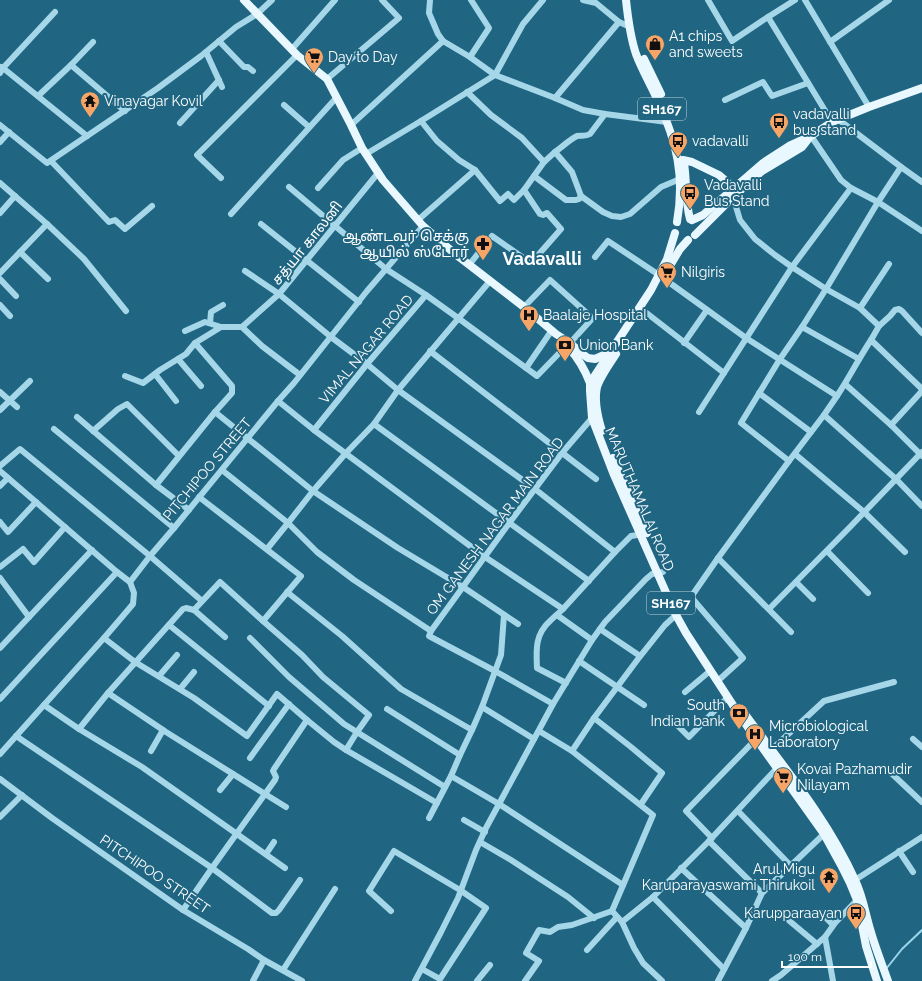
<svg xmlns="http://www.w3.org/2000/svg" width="922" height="981" font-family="Raleway,'Noto Sans Tamil',sans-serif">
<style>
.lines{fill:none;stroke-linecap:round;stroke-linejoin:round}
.stream{stroke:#9ad5ea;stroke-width:2}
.minor{stroke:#a6d7e9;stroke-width:6}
.major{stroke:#e9f7fe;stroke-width:8}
.labels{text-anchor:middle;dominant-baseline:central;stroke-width:4;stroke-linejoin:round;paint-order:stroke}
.shield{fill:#206682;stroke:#bcd1da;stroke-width:1}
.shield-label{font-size:13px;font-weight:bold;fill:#fff}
.poi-label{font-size:14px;fill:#fff;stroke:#206682;text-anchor:start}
.street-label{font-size:14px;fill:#fff;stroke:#206682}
.district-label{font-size:18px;font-weight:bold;fill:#fff;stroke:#206682}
</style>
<rect width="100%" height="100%" fill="#206682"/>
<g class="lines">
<polyline class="stream" points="886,969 902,949 922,930"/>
<g class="minor">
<polyline points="430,0 429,13 438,34 443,41 470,57 495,75 555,98 583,110 605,114 667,122"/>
<polyline points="583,0 596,3 619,22"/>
<polyline points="708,0 732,41 768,17 832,122"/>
<polyline points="805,0 869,107"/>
<polyline points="768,17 795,0"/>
<polyline points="219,41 244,67 248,67 253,71"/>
<polyline points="830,42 889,0"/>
<polyline points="292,49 335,0"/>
<polyline points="206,52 222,87"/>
<polyline points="470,57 489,28 471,0"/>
<polyline points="71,65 125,111"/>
<polyline points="1,67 3,68 55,12"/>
<polyline points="0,73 3,68 87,136"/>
<polyline points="327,79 399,18 382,0"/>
<polyline points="467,92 491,115 522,138 544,162"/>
<polyline points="38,96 71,65 93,42"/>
<polyline points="555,98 619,22 628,26"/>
<polyline points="725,100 763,82 772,96 808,83"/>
<polyline points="284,105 309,127"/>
<polyline points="180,123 219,80"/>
<polyline points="0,125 47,163 158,88 201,56 236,27 257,14 272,0"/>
<polyline points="351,125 443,41"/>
<polyline points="811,136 841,180 851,188"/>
<polyline points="0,142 9,132"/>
<path d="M555,152C562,147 569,140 577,136C581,135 585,137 590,134L605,114"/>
<polyline points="366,154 421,121"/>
<polyline points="51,161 109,222 115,220 125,229 152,206"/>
<polyline points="901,167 922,182"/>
<polyline points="475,170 500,201 508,194 514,200 524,190"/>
<polyline points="378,173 279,294 331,337 367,364 398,390 535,489 615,552"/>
<polyline points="534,176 566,200 576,200 579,199 581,196"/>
<polyline points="221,178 197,155 297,55"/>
<polyline points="0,183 47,224 84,259 126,311"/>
<polyline points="289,187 386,269 426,295"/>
<polyline points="318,188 343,160 362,148"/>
<polyline points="733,197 740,220 755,239 775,255 792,267 851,188 878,202 922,231"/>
<polyline points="0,213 15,196"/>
<polyline points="231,214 337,97"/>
<polyline points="418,220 475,170 459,160 437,141 421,121 495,75 523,24 543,0"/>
<polyline points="261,224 359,302"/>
<polyline points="20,252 48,279"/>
<polyline points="595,257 608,241 659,275"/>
<polyline points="469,265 492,236 525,259 532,262 561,229 547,213 543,215 540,214 524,190 544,162 555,152 572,172 581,196 603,212 612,216 621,217 630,214 661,187 680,179"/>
<polyline points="0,273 47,224"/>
<path d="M663,278L746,338L837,396C849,378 859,358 871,340L922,389"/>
<polyline points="0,279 16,296"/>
<polyline points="0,305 10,316"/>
<polyline points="524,307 550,280 590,316 591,320 570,343"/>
<polyline points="860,308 889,264"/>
<polyline points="644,311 724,373 792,267 826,289 878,202 901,167 839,120"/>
<polyline points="210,323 211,312 223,305"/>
<polyline points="879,326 890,316 895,310 899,309 902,311 922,333"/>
<polyline points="242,327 262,346 300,375"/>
<polyline points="802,327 859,359"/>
<polyline points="185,331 205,322 221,327"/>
<polyline points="195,343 232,386 232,393 215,412"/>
<polyline points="684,343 707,310"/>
<polyline points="430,351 596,479"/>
<polyline points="178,359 201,386"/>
<polyline points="526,368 552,330"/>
<polyline points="155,374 176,401"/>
<polyline points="125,376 143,383 160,370 186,354 195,343 221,327 242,327 279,294 245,271"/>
<polyline points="845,384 891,425 922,456"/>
<polyline points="0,392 17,407"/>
<polyline points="759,393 811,432"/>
<polyline points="837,396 824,415 789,461 741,423 780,359 802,327 826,289 860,308 879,326 871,340"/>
<polyline points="278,401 314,430 485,557 563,609 615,552 631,536 644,534"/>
<polyline points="0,410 30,381"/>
<polyline points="699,412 724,373"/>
<polyline points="824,415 896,479 922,506"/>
<polyline points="77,417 156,485"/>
<polyline points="374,424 589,581"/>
<polyline points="891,425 922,391"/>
<polyline points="54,429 174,528"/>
<polyline points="314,430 367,364 426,295 458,318 537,376 567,345"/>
<polyline points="93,431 118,409 127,404 179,456"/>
<polyline points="795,454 864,512 905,552"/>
<polyline points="0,466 20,449 150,556 202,601"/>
<polyline points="222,470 288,523 313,491 346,453 374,424 398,390 490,281"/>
<polyline points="0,471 117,572"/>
<polyline points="0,486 8,478"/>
<polyline points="189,510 156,485 215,412 313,491 398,548 463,587 518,624"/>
<polyline points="0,522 8,532 36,502"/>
<polyline points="267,549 288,523 317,552 354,580 431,631 510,522 562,453 592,418"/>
<polyline points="827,551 868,593"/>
<polyline points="718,558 791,632"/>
<polyline points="0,567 23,549 34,562 65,527"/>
<polyline points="0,578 29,617"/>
<polyline points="796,582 813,599"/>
<polyline points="287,592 342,636 401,689 472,730 482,707 501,655 504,615"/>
<path d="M563,609C559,613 555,616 551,620C535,634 536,649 537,668L566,683"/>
<polyline points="769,609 850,527 922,452"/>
<polyline points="194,610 225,637"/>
<polyline points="557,615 592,640"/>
<polyline points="169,625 269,706"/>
<polyline points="600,629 640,656"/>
<polyline points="431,631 429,636 495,671 553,704"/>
<polyline points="104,638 135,662 194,698 247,736 277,694 307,720"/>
<polyline points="250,638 289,677 344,724 445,787"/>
<polyline points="0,648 92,550"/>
<polyline points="579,661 644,705"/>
<polyline points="159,676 177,655"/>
<polyline points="721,678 743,658 691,597 718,558 789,461"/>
<polyline points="180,689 194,672"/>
<polyline points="685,692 710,671"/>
<polyline points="108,693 183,609 186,608 194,610 220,582 263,621"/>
<polyline points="0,699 117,572 130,582 150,556 174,528 278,401 294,383 367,291 423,226"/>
<polyline points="44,705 79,729 142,767 285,868"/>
<polyline points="482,707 534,739"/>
<polyline points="387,709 460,755"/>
<polyline points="669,717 689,737 728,697"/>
<polyline points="594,718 631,747 662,773 641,804"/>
<polyline points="79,729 108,693 166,732 265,794 286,807"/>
<polyline points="472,730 460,755 451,776 499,804 623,885"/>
<polyline points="539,731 572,751 653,815 612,911 622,922"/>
<polyline points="16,736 212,868 272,913 276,913 279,910 300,880"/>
<polyline points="913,739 922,747"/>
<polyline points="346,750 437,803"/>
<polyline points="771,750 824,701 894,682"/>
<polyline points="151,751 163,730"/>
<polyline points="572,751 594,718 638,659 665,625 676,615"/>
<polyline points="0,754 104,638 122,617 133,604 134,593 130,582"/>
<polyline points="250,758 289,704"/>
<polyline points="889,771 922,802"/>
<polyline points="0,779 52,818 183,910 248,949 264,960 302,981"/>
<polyline points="220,790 233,774"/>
<polyline points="738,811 791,866"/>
<polyline points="0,817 22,795"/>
<polyline points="429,818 451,776"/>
<polyline points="464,820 485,832"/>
<polyline points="712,838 686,811 756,739"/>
<polyline points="709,841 762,893"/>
<polyline points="480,842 511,860 568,897 594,918"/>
<polyline points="899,851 913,872"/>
<polyline points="266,854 274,842"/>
<polyline points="681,868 746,928 718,981"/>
<polyline points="855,880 922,837"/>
<polyline points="653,897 724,969"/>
<polyline points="183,910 212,868 275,780 276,777 273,771 274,769 307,720 334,742 346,750 357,732 369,715 323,677 302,655 263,621 301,576 199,497"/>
<polyline points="391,911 369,891 394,851 460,890 486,908 440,979 422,969"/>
<polyline points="820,912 833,925"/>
<polyline points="780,913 817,944"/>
<polyline points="746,928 762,893 824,834"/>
<polyline points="825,937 833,981"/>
<polyline points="587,950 617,917"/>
<polyline points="283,970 335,889"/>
<polyline points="253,981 264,960"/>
<polyline points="415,981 441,932 458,898 476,850 486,828 553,704 592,640 605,622 646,579 652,574 663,572"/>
<polyline points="477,981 490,965"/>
<polyline points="525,981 539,961 526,953 539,930 550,932 558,927 572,925 612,911"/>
<polyline points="662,981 643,963 634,948 622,922 653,897 709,841 777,768"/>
<polyline points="772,981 781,975 825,937 835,923 857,900 859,899"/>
</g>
<g class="major">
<polyline points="244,0 297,55 327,79 351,125 362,148 383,180 423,226 454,253 524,307 556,334 570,343 581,353 588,358 595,359 604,355 610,350"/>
<path d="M626,0C628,19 630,36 636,54C642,70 651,85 658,101C677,142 685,177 677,222"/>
<polyline points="644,59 661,94"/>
<polyline points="678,161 683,160 692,162 719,175 734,188"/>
<path d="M684,163C687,182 685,201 690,219"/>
<polyline points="692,220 703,215 763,163 789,146 811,136 832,122 869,107 922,88"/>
<polyline points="675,233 667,259 651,290 590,383 590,391 592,418 614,475 676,615 686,633 742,719 824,834 841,865 850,883 857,900 866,946 877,981"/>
<polyline points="695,235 733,197 762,171 802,147 809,138"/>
<polyline points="668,269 680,249 688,240"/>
<path d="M569,348C578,358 585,370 590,383"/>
<path d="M602,431C598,418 594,400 597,387C600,377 610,363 616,354"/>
<polyline points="613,458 647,533"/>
<path d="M742,710C782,765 827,818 855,880C863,897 865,912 870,929C875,947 882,964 888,981"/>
</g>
</g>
<defs>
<symbol id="shop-pin" viewBox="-11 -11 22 30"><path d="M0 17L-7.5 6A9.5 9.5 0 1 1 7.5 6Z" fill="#f6a566" stroke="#206682"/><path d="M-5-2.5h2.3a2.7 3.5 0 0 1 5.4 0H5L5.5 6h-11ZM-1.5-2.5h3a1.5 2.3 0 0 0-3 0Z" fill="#111"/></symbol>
<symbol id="supermarket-pin" viewBox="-11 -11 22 30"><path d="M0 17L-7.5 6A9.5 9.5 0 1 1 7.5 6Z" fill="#f6a566" stroke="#206682"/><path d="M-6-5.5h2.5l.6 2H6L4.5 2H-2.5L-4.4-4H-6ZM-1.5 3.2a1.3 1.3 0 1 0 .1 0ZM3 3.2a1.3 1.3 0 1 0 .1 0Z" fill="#111"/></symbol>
<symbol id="temple-pin" viewBox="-11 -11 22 30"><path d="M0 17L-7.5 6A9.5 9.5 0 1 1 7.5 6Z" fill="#f6a566" stroke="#206682"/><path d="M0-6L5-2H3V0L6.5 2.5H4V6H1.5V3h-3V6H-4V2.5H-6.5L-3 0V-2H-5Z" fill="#111"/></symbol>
<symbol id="bus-pin" viewBox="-11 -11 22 30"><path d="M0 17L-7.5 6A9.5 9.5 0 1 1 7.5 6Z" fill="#f6a566" stroke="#206682"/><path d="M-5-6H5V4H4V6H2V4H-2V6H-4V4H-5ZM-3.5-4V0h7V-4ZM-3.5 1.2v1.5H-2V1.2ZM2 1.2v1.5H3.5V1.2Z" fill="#111"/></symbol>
<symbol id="pharmacy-pin" viewBox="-11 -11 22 30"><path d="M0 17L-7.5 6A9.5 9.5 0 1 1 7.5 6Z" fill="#f6a566" stroke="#206682"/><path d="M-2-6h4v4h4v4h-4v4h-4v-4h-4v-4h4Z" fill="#111"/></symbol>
<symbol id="hospital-pin" viewBox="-11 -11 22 30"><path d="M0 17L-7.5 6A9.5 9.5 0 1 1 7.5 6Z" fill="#f6a566" stroke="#206682"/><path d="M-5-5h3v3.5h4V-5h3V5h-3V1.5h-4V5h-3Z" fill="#111"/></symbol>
<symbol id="bank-pin" viewBox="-11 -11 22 30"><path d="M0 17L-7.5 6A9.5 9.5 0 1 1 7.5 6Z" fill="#f6a566" stroke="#206682"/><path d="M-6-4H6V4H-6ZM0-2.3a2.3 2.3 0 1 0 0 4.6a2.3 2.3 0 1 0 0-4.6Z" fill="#111"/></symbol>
</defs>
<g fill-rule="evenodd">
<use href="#shop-pin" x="644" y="33" width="22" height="30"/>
<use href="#supermarket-pin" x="303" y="46" width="22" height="30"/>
<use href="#temple-pin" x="79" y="90" width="22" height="30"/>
<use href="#bus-pin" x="768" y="111" width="22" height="30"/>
<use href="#bus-pin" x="667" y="130" width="22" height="30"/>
<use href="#bus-pin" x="679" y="182" width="22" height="30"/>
<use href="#pharmacy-pin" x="472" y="233" width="22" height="30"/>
<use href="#supermarket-pin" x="656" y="261" width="22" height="30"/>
<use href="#hospital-pin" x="518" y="304" width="22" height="30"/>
<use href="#bank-pin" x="554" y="334" width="22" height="30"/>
<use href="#bank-pin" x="728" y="702" width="22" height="30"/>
<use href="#hospital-pin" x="744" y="723" width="22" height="30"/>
<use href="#supermarket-pin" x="772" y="766" width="22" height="30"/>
<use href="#temple-pin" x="818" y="866" width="22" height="30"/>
<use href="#bus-pin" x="845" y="902" width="22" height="30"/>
</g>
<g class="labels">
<g class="shield">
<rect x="638" y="98" width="48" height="22" rx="3"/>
<rect x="647" y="592" width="48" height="22" rx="3"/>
</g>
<g class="shield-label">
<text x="662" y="109">SH167</text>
<text x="671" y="603">SH167</text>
</g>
<g class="poi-label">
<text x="669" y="36">A1 chips<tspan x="669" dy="16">and sweets</tspan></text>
<text x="328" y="57">Day to Day</text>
<text x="104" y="101">Vinayagar Kovil</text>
<text x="793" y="114">vadavalli<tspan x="793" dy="16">bus stand</tspan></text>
<text x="692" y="141">vadavalli</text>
<text x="704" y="185">Vadavalli<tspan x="704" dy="16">Bus Stand</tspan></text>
<text x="469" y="236" text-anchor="end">ஆண்டவர் செக்கு<tspan x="469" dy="16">ஆயில் ஸ்டோர்</tspan></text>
<text x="681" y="272">Nilgiris</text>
<text x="543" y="315">Baalaje Hospital</text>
<text x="579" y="345">Union Bank</text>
<text x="725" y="705" text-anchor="end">South<tspan x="725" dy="16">Indian bank</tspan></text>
<text x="769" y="726">Microbiological<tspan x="769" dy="16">Laboratory</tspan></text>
<text x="797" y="769">Kovai Pazhamudir<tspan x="797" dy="16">Nilayam</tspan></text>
<text x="815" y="869" text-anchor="end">Arul Migu<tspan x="815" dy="16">Karuparayaswami Thirukoil</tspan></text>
<text x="842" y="913" text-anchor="end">Karupparaayan</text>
</g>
<g class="street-label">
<text transform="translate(307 243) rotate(-51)">சத்யா காலனி</text>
<text transform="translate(366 349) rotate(-50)">VIMAL NAGAR ROAD</text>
<text transform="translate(207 469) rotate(-50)">PITCHIPOO STREET</text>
<text transform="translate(640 499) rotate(67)">MARUTHAMALAI ROAD</text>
<text transform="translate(495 526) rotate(-53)">OM GANESH NAGAR MAIN ROAD</text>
<text transform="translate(155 874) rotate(34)">PITCHIPOO STREET</text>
</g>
<g class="district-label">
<text x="542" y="258">Vadavalli</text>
</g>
</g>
<path d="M782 961v6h89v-6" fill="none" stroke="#ffffff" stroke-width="2"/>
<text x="788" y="961" font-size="12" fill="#ffffff" stroke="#206682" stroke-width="3" paint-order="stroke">100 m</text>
</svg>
